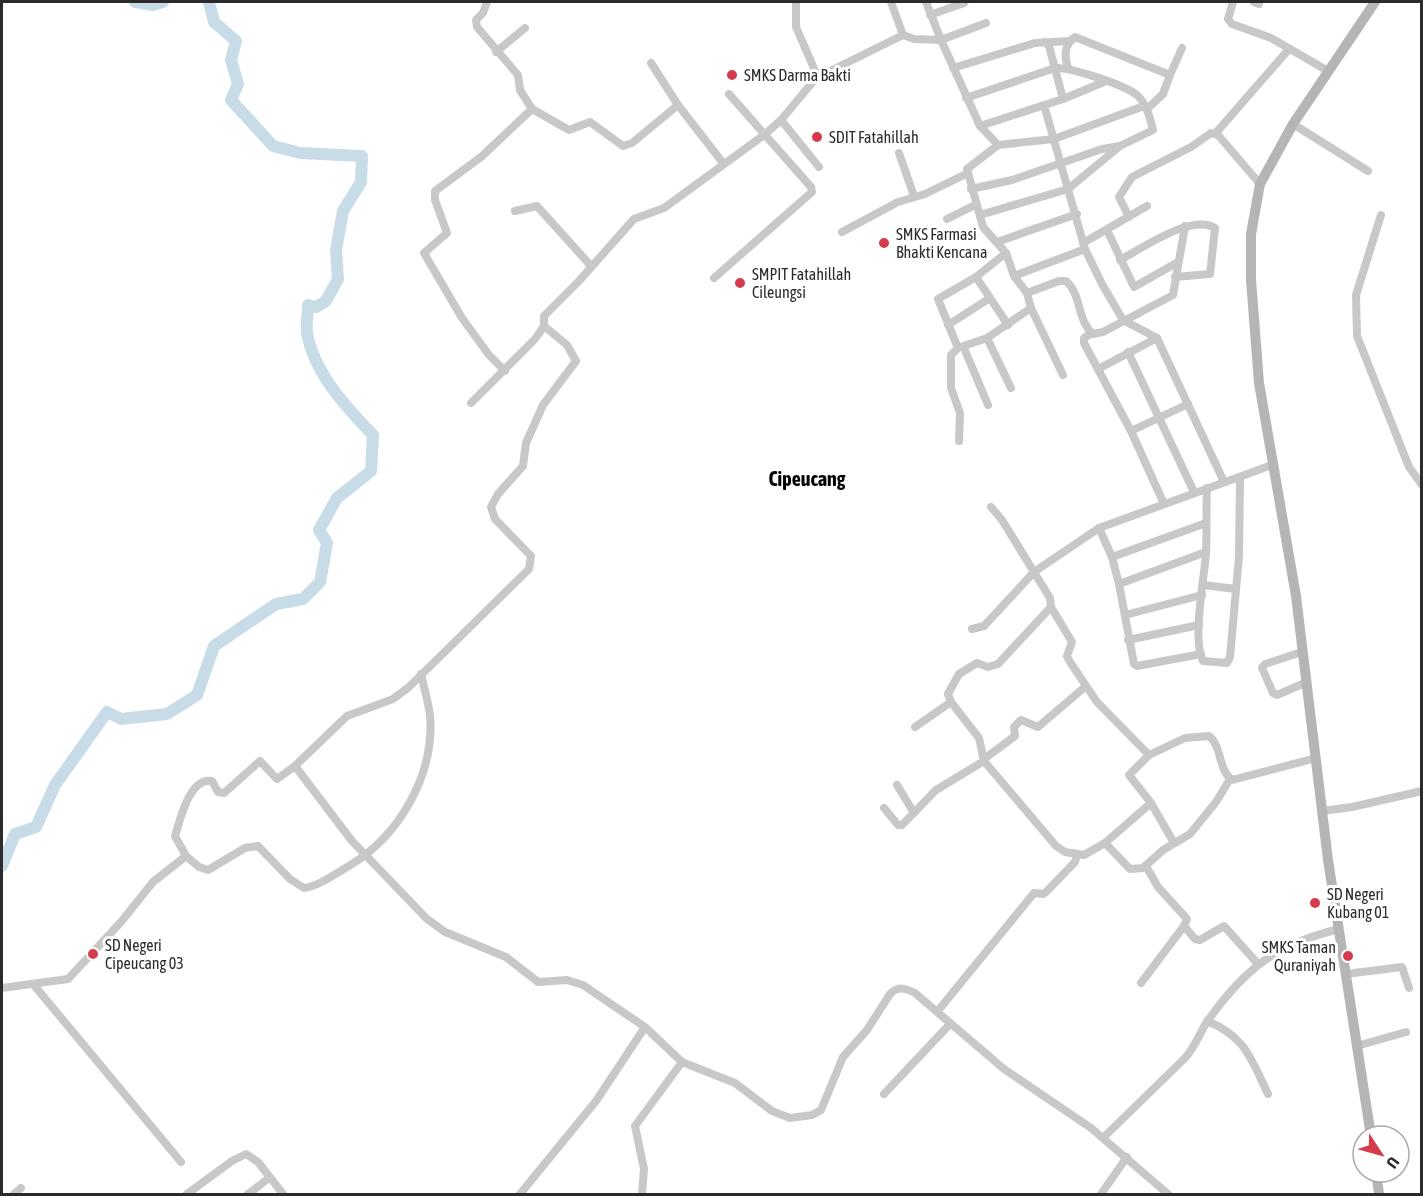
<svg xmlns="http://www.w3.org/2000/svg" width="1423" height="1196" font-family="'Asap Condensed',sans-serif">
<style>
.lines{fill:none;stroke-linecap:round;stroke-linejoin:round}
.river{stroke:#c7dce7;stroke-width:12}
.street{stroke:#c8c8c8;stroke-width:8}
.secondary{stroke:#b5b5b5;stroke-width:10}
.poi-dot{fill:#d53b4d;stroke:#fff;stroke-width:2}
.labels{text-anchor:middle;dominant-baseline:central;stroke-width:6;stroke-linejoin:round;paint-order:stroke}
.poi-label{font-size:16px;fill:#2b2b2b;stroke:#fff;text-anchor:start}
.quarter-label{font-size:20px;font-weight:bold;fill:#000;stroke:#fff}
</style>
<rect width="100%" height="100%" fill="#fff"/>
<g class="lines">
<g class="river">
<polyline points="135,2 153,5 163,2"/>
<path d="M2,866L15,834L36,827L55,785L107,712L121,719L167,714L197,695L214,646L276,604L303,599L320,582L327,543L319,530L337,498L371,471L373,435C346,407 314,373 307,333C306,324 308,314 308,305L316,307L326,301L338,279L336,250L343,211L361,182L362,156L300,153L273,146L231,100L238,84L231,60L236,41L214,22L209,2"/>
</g>
<g class="street">
<polyline points="487,2 483,13 476,20 477,27 518,75 520,90 532,109 569,130 590,122 623,146 632,143 678,105 723,163"/>
<polyline points="891,2 903,35 914,39 941,40 980,126 998,145"/>
<polyline points="926,2 941,40 986,23"/>
<polyline points="1233,2 1228,19 1232,24 1271,38 1328,71"/>
<polyline points="1254,2 1259,4"/>
<polyline points="930,15 964,3"/>
<polyline points="1045,42 1049,46 1063,99"/>
<polyline points="496,52 525,28"/>
<polyline points="651,63 678,105"/>
<polyline points="953,68 1035,43 1069,41"/>
<path d="M1068,68C1064,55 1064,45 1075,37L1170,75L1163,94L1147,109"/>
<polyline points="1170,75 1182,48"/>
<polyline points="816,78 903,35"/>
<path d="M966,98L1055,68C1071,67 1128,86 1138,96C1147,105 1150,118 1153,130L1120,146L1068,189L980,215"/>
<polyline points="1044,105 1085,249 1102,284 1123,320 1157,338 1224,482"/>
<path d="M1144,106L1054,139L998,145L967,169L983,227L1006,253L1014,276L1027,293L1059,281H1066C1082,295 1077,321 1093,334L1103,332L1173,295L1185,226"/>
<polyline points="781,120 819,167"/>
<polyline points="1293,124 1368,171"/>
<polyline points="980,126 1063,99 1104,82"/>
<polyline points="1215,134 1289,49"/>
<polyline points="899,153 914,196"/>
<polyline points="971,189 1012,180 1102,149 1120,146"/>
<polyline points="515,211 537,206 591,266"/>
<polyline points="1381,215 1356,295 1357,336 1409,467 1422,485"/>
<polyline points="1129,217 1119,197 1132,177 1191,147 1211,133 1218,135 1260,184"/>
<polyline points="947,219 975,205"/>
<polyline points="1107,230 1134,287 1178,262"/>
<polyline points="842,232 898,202 925,194 966,174"/>
<polyline points="997,242 1077,214"/>
<polyline points="1083,243 1147,206"/>
<path d="M1120,260C1141,249 1192,213 1215,228L1210,274L1175,277"/>
<polyline points="1014,276 1085,249"/>
<polyline points="976,277 1008,325"/>
<polyline points="714,278 812,192 811,187 729,94"/>
<polyline points="1031,308 1063,375"/>
<polyline points="948,325 990,298"/>
<polyline points="1092,333 1084,338 1084,343 1131,431 1164,504"/>
<polyline points="987,338 1011,388"/>
<polyline points="958,348 938,299 976,277 1006,253"/>
<polyline points="964,348 988,405"/>
<polyline points="1128,352 1194,492"/>
<polyline points="1098,369 1157,338"/>
<polyline points="505,371 489,355 462,318 424,253 447,233 435,200 435,191 481,157 532,109"/>
<polyline points="471,403 535,339 544,326 544,316 578,282 634,219 664,208 764,135 781,120 816,78 816,73 796,27 796,2"/>
<polyline points="1131,431 1188,404"/>
<polyline points="959,441 960,413 951,388 951,355 958,348 987,338 1031,308 1027,293"/>
<path d="M1207,488C1206,510 1207,532 1206,554C1204,579 1192,641 1203,661L1227,663L1230,657L1239,556L1240,477"/>
<polyline points="1099,528 1112,557 1119,584 1134,664 1137,666 1201,654"/>
<polyline points="1112,557 1206,523"/>
<polyline points="1119,584 1206,552"/>
<polyline points="1203,585 1236,589"/>
<path d="M1051,607L1072,642L1067,656L1070,662L1097,702L1149,755L1185,738L1209,736C1222,746 1218,770 1232,780L1316,758"/>
<polyline points="1125,615 1202,595"/>
<polyline points="972,629 984,626 1034,572 1099,528 1272,465"/>
<polyline points="1128,640 1199,625"/>
<polyline points="1302,652 1265,664 1262,668 1273,693 1277,695 1307,682"/>
<polyline points="951,702 979,738 984,761 1056,846 1065,852 1084,855 1105,843 1130,869 1143,868 1163,850 1190,834 1216,802 1230,779"/>
<polyline points="915,727 951,702 948,694 959,674 977,663 988,667 998,664 1051,607 1050,598 1002,520 991,507"/>
<polyline points="1149,755 1129,775 1151,803 1174,843"/>
<polyline points="984,759 1015,736 1014,727 1021,720 1038,727 1086,686"/>
<path d="M295,766L352,841L427,919L445,932L506,957L538,982L567,980L583,985L645,1027L682,1062L735,1083L772,1111L790,1118L812,1115L821,1110L843,1057L867,1030L890,994C898,986 905,988 915,993L1004,1069L1091,1128L1168,1194"/>
<polyline points="897,785 914,813"/>
<polyline points="884,808 898,825 902,825 936,790 984,761"/>
<polyline points="1322,811 1352,807 1422,791"/>
<polyline points="1105,843 1151,803"/>
<path d="M186,856L175,836C180,821 189,777 212,781L218,792L224,793L260,761L277,779L295,766L347,716L393,699L409,687L529,569L531,556L495,519L491,507L498,494L523,466L526,443L543,405L576,361L567,345L544,326"/>
<polyline points="1146,866 1158,887 1187,919 1184,926"/>
<polyline points="1346,974 1402,967 1409,988"/>
<polyline points="1141,983 1184,926 1195,939 1200,940 1224,926 1258,964"/>
<polyline points="33,984 181,1162"/>
<path d="M2,988L68,979L121,922L153,882L186,856L199,867L208,870L245,848L258,846L290,879L304,888C319,886 335,874 349,866C399,836 435,775 430,715C428,701 424,687 421,674"/>
<polyline points="937,1012 1034,893 1043,894 1046,892 1075,862 1077,855"/>
<path d="M1207,1021C1246,1037 1251,1059 1268,1094"/>
<polyline points="1357,1046 1406,1032"/>
<polyline points="884,1094 950,1024"/>
<path d="M1103,1138L1185,1058C1196,1046 1200,1031 1209,1019C1246,967 1278,944 1339,929"/>
<polyline points="14,1194 21,1188"/>
<polyline points="187,1194 232,1161 246,1154 258,1162 283,1194"/>
<polyline points="248,1194 269,1178"/>
<polyline points="520,1194 596,1101 645,1027"/>
<polyline points="642,1194 644,1169 635,1126 682,1062"/>
<polyline points="1101,1194 1127,1157"/>
</g>
<g class="secondary">
<polyline points="1371,1136 1328,860 1296,596 1259,383 1251,280 1251,234 1260,184 1293,124 1375,2"/>
<polyline points="1376,1172 1379,1194"/>
</g>
</g>
<g class="poi-dot">
<circle cx="732" cy="75" r="6"/>
<circle cx="817" cy="137" r="6"/>
<circle cx="884" cy="243" r="6"/>
<circle cx="740" cy="283" r="6"/>
<circle cx="1315" cy="903" r="6"/>
<circle cx="93" cy="954" r="6"/>
<circle cx="1348" cy="956" r="6"/>
</g>
<g class="labels">
<g class="poi-label">
<text x="744" y="75">SMKS Darma Bakti</text>
<text x="829" y="137">SDIT Fatahillah</text>
<text x="896" y="234">SMKS Farmasi<tspan x="896" dy="18">Bhakti Kencana</tspan></text>
<text x="752" y="274">SMPIT Fatahillah<tspan x="752" dy="18">Cileungsi</tspan></text>
<text x="1327" y="894">SD Negeri<tspan x="1327" dy="18">Kubang 01</tspan></text>
<text x="105" y="945">SD Negeri<tspan x="105" dy="18">Cipeucang 03</tspan></text>
<text x="1336" y="947" text-anchor="end">SMKS Taman<tspan x="1336" dy="18">Quraniyah</tspan></text>
</g>
<g class="quarter-label">
<text x="807" y="478">Cipeucang</text>
</g>
</g>
<rect width="1423" height="1196" fill="none" stroke="#2b2b2b" stroke-width="6"/>
<g transform="translate(1381 1154) rotate(126)"><circle r="28" fill="#ffffff" stroke="#aaaaaa" stroke-width="1.5"/>
<path d="M0-4.5L10 22L0 15L-10 22Z" fill="#d53b4d"/>
<text y="-9" font-size="16" font-weight="bold" text-anchor="middle" fill="#2b2b2b">U</text>
</g>
</svg>
